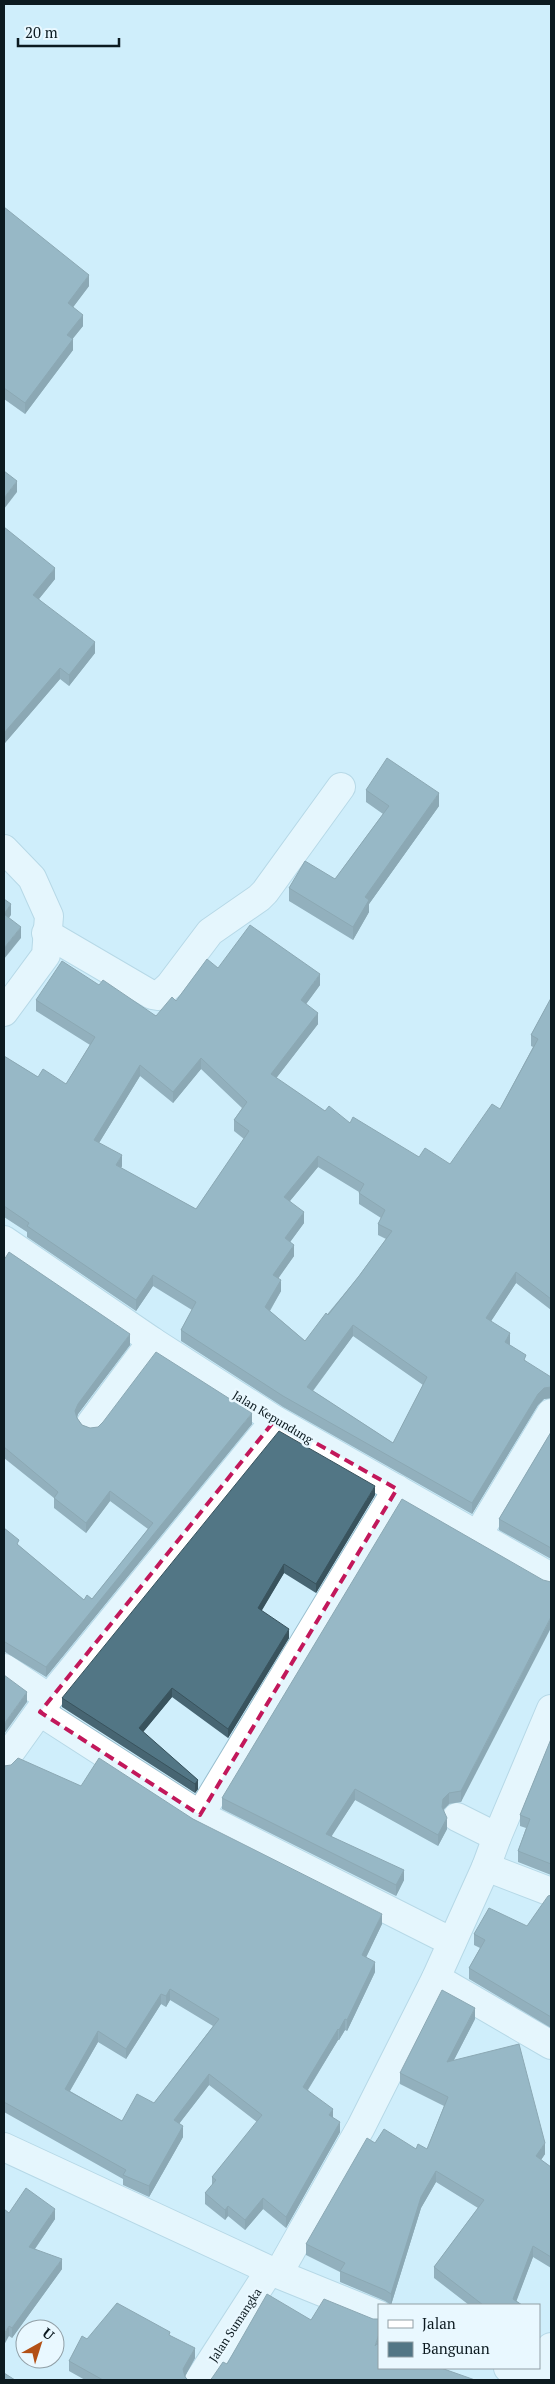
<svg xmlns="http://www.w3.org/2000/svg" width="555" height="2384" font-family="'PT Serif',serif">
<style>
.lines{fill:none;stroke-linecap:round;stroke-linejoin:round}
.street-casing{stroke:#98bece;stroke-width:30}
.secondary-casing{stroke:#98bece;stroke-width:30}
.street{stroke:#fff;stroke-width:28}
.secondary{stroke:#fff;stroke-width:28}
.wall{fill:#476572;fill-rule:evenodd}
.shaded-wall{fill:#39535d}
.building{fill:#527685;stroke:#39535d;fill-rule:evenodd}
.marked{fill:none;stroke:#c2185b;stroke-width:4;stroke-dasharray:10 6;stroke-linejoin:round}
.labels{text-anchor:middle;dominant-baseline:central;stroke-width:5;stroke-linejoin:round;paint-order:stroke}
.street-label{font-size:12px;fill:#0c1a20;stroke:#e9f8ff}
</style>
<rect width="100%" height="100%" fill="#cfeefb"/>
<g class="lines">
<defs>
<g id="street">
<polyline points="46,933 152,995 158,996 170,985 210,932 259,898 265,892 341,787"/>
<polyline points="4,1240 152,1341 275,1420 551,1577"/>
<polyline points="91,1423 152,1341"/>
<polyline points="397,1489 200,1815 452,1942"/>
<polyline points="477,1536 551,1413"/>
<polyline points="4,1668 49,1698"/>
<polyline points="40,1712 200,1815"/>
<polyline points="4,1761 49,1698 275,1420"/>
<polyline points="457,1817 497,1837"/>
<polyline points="486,1867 551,1892"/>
<polyline points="436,1978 551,2045"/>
<polyline points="278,2274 361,2127 436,1978 486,1867 497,1837 551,1709"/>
<polyline points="535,2378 551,2347"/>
<polyline points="199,2380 270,2270"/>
</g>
<g id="secondary">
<polyline points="4,849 32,878 49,916 46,955 4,1012"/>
<polyline points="4,2147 278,2274 379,2315"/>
<polyline points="508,2368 538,2380"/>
</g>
</defs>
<use href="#street" class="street-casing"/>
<use href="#secondary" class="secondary-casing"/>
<use href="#street" class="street"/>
<use href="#secondary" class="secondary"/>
</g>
<g class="wall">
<polygon points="4,207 89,286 73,307 83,326 72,339 73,350 25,414 4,399"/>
<polygon points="4,527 55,579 39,599 95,653 69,686 60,679 4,744"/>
<polygon points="366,790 439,806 369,904 369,912 353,940 289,901 289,888 335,879 383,814 366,802"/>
<path d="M218,968L320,985L306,1004L318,1024L276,1078L325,1111L350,1123L419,1157L450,1164L500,1109L533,1047L531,1046V1035L551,998V1310L516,1283L491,1321L510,1344V1345L551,1387V1398L544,1399L538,1405L472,1514L283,1407L181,1341V1330L192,1310L153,1286L136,1311L27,1237V1232L4,1217V1056L38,1077L66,1084L90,1045L36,1011V1000L99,985L156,1016ZM201,1069L242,1108L234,1120V1131L244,1139L196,1209L121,1168L122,1166L99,1143L140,1076L173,1103ZM318,1167L359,1192V1204L381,1218L378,1224V1235L386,1239L359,1276L305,1341L270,1311L281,1291L278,1278L294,1256L290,1242L304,1223L290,1201ZM353,1336L423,1385L393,1443L313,1391Z"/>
<polygon points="4,1260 130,1345 78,1414 77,1418 82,1425 90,1428 252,1424 46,1677 5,1652 4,1653 4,1528 19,1546 84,1600 92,1599 148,1529 110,1501 86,1533 54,1508 54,1498 4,1458"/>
<polygon points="551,1432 551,1559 499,1530 499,1519"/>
<polygon points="375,1495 316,1593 284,1573 261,1611 289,1638 228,1738 172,1697 143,1732 198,1780 198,1789 195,1793 62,1707 62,1698"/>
<polygon points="543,1580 461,1802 449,1804 443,1810 447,1829 438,1846 355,1800 331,1836 404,1880 396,1896 222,1809 222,1798"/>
<polygon points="551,1739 551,1875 518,1862 518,1851 526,1828 520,1826 520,1815"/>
<path d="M4,1766L81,1786L193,1819L382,1924L366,1957L375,1972L347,2031L345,2030L339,2040H338L308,2090L333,2118L340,2132L286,2228L263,2209L245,2230L228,2216L225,2220L205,2204V2193L212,2185V2177L257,2122L209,2085L179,2124L183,2137L149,2197L123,2185V2179L4,2112ZM170,2000L213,2026L154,2103L122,2121L70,2091L98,2042L126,2059L161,2004L166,2007Z"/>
<polygon points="551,1895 551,2028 469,1979 469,1968 480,1948 474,1945 474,1934 527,1926"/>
<polygon points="475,2019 454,2060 545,2154 541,2160 551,2167 551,2268 533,2257 516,2301 522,2305 469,2305 434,2278 434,2267 478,2208 436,2182 421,2208 391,2305 385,2301 340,2282 340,2272 306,2255 306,2244 375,2143 416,2149 427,2149 444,2106 400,2084 400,2073"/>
<polygon points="9,2213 55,2219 35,2249 62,2269 12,2338 9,2336"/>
<polygon points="170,2336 195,2358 185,2376 188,2380 85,2380 69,2371 69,2361 87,2339"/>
</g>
<g class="shaded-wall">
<polygon points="89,275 89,286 68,314 68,303"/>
<polygon points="83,315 83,326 67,346 67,335"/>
<polygon points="73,339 73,350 25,414 25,403"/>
<polygon points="17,481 17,492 4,509 4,498"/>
<polygon points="55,568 55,579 33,606 33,595"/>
<polygon points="95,642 95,653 69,686 69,675"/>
<polygon points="60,668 60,679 4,744 4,733"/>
<polygon points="439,793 439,806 369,904 369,912 353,940 353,927 365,897"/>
<polygon points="11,904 11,915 4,925 4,914"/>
<polygon points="21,927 21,938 4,959 4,948"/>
<polygon points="320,974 320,985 301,1011 301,1000"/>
<polygon points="318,1013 318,1024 271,1085 271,1074"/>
<polygon points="201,1058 201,1069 173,1103 173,1092"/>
<polygon points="140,1065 140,1076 94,1151 94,1140"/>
<polygon points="122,1155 122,1166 116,1176 116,1165"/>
<polygon points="318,1156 318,1167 284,1208 284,1197"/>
<polygon points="304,1212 304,1223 285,1249 285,1238"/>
<polygon points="294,1245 294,1256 273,1286 273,1275"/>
<polygon points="516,1272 516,1283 486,1329 486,1318"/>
<polygon points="153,1275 153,1286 136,1311 136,1300"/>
<polygon points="281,1280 281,1291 265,1318 265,1307"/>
<polygon points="353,1325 353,1336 307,1398 307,1387"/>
<polygon points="510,1333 510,1344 505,1353 505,1342"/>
<polygon points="130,1334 130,1345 78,1414 75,1422 75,1411 78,1404"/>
<polygon points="551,1387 551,1398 544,1399 538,1405 472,1514 472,1503 538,1394 544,1388"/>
<polygon points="252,1413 252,1424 46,1677 46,1667"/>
<polygon points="375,1486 375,1495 316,1593 316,1584"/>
<polygon points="110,1491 110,1501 86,1533 86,1523"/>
<polygon points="284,1564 284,1573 258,1617 258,1608"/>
<polygon points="551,1617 551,1628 461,1802 461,1791"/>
<polygon points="289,1629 289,1638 228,1738 228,1729"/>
<polygon points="172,1688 172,1697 139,1737 139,1728"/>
<polygon points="27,1692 27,1702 4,1734 4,1724"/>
<polygon points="198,1780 198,1789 195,1793 195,1784"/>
<polygon points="355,1789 355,1800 326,1845 326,1834"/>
<polygon points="449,1793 449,1804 443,1810 442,1818 442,1807 443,1799"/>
<polygon points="447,1818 447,1829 438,1846 438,1835"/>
<polygon points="404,1870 404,1880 396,1896 396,1885"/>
<polygon points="382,1914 382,1924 362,1966 362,1955"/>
<polygon points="375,1962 375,1972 347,2031 347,2020"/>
<polygon points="170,1989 170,2000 166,2007 166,1996"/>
<polygon points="161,1994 161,2004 126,2059 126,2049"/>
<polygon points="475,2008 475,2019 447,2073 447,2062"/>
<polygon points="345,2019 345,2030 339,2040 339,2030"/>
<polygon points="338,2029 338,2040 303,2097 303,2087"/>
<polygon points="98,2031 98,2042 65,2099 65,2089"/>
<polygon points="209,2074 209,2085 174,2130 174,2120"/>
<polygon points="333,2109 333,2119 329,2115"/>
<polygon points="340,2122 340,2132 286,2228 286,2217"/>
<polygon points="183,2126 183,2137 149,2197 149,2186"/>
<polygon points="545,2143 545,2154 536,2167 536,2156"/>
<polygon points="436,2171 436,2182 421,2208 391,2305 391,2294 421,2197"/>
<polygon points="263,2198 263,2209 245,2230 245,2220"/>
<polygon points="228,2206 228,2216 225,2220 225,2210"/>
<polygon points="55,2209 55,2219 29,2257 29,2247"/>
<polygon points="533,2246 533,2257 515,2305 513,2299"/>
<polygon points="62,2259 62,2269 12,2338 12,2328"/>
<polygon points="9,2326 9,2336 4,2345 4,2334"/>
<polygon points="379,2334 379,2345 375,2346"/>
<polygon points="195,2348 195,2358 183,2380 183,2369"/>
</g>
<g class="building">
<polygon points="4,207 89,275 68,303 83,315 67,335 73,339 25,403 4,388"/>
<polygon points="4,471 17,481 4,498"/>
<polygon points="4,527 55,568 33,595 95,642 69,675 60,668 4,733"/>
<polygon points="387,758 439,793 365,897 369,900 353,927 289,888 305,861 335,879 389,806 366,790"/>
<polygon points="4,899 11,904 4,914 21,927 4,948"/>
<path d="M250,925L320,974L301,1000L318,1013L271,1074L325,1111L329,1106L350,1123L353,1117L419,1157L425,1148L450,1164L492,1104L500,1109L538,1039L531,1035L551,998V1299L516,1272L486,1318L510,1333L505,1342L526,1355L524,1360L551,1377V1387L544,1388L538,1394L472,1503L283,1396L181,1330L196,1302L153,1275L136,1300L27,1226L29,1223L4,1206V1056L38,1077L43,1069L66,1084L95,1037L36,1000L62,961L99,985L103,980L156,1016L172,997L176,1001L207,959L218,968ZM201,1058L247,1102L234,1120L249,1131L196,1209L116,1165L122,1155L94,1140L140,1065L173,1092ZM318,1156L364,1184L359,1193L385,1210L378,1224L392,1231L359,1276L328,1315L326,1313L305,1341L265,1307L281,1280L273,1275L294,1245L285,1238L304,1212L284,1197ZM353,1325L427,1377L393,1443L307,1387Z"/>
<polygon points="9,1252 130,1334 78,1404 75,1411 77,1418 82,1425 90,1428 98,1427 103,1422 156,1352 252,1413 46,1667 5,1642 4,1642 4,1528 19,1540 17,1544 84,1600 87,1595 92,1599 153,1523 110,1491 86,1523 54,1498 58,1492 4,1447 4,1260"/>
<polygon points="279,1431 375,1486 316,1584 284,1564 258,1608 289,1629 228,1729 172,1688 139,1728 198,1780 195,1784 62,1698"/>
<polygon points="551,1432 551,1548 499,1519"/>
<polygon points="402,1499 543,1580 551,1582 551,1617 461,1791 449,1793 443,1799 442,1807 447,1818 438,1835 355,1789 326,1834 404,1870 396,1885 222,1798"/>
<polygon points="4,1675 27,1692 4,1724"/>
<polygon points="551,1739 551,1864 518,1851 530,1819 520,1815"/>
<path d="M18,1758L81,1786L99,1758L193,1819L382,1914L362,1955L375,1962L347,2020L345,2019L339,2030L338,2029L303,2087L333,2109L329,2115L340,2122L286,2217L263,2198L245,2220L228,2206L225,2210L205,2193L216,2180L212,2177L262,2115L209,2074L174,2120L183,2126L149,2186L123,2175L126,2170L4,2102V1766L11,1765ZM170,1989L219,2019L154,2103L137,2094L122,2121L65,2089L98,2031L126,2049L161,1994L166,1996Z"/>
<polygon points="551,1895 551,2017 469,1968 485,1940 474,1934 489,1908 527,1926 548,1896"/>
<polygon points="442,1990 475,2008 447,2062 519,2044 545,2143 536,2156 551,2167 551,2257 533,2246 513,2299 522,2305 483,2305 434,2267 484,2200 436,2171 421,2197 391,2294 385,2290 340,2271 345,2263 306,2244 367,2138 375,2143 384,2129 416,2149 418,2144 427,2149 448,2097 400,2073"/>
<polygon points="26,2188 55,2209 29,2247 62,2259 12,2328 9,2326 4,2334 4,2209 9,2213"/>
<polygon points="267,2294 311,2320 324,2299 373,2319 379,2319 379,2334 375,2346 377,2344 379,2345 379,2368 441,2368 475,2380 210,2380 212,2378 223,2362 227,2364"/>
<polygon points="117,2303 170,2332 169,2335 195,2348 183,2369 185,2377 188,2380 103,2380 69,2361 82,2336 87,2339"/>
<polygon points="4,2373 15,2380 4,2380"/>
</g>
<path d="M0 0H555V2384H0ZM275,1420L397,1489L200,1815L40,1712Z" fill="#cfeefb" fill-opacity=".55" fill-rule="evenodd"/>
<path class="marked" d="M275,1420L397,1489L200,1815L40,1712Z"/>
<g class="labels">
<g class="street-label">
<text transform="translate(273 1417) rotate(31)">Jalan Kepundung</text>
<text transform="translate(235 2325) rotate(-57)">Jalan Sumangka</text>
</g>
</g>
<rect width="555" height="2384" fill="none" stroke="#0c1a20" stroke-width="10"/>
<rect x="378" y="2304" width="162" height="65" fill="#e9f8ff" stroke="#919fa6"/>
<rect x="388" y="2320" width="25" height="8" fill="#ffffff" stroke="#919fa6"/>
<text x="422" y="2329" font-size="15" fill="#0c1a20">Jalan</text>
<rect x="388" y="2342" width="25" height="15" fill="#527685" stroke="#919fa6"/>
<text x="422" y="2354" font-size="15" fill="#0c1a20">Bangunan</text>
<g transform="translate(40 2344) rotate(39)"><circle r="24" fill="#e9f8ff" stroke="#919fa6"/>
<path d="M0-4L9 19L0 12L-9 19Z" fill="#b35016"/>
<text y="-8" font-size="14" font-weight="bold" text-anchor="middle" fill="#0c1a20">U</text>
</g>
<path d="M18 38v8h101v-8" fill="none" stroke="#0c1a20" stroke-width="2.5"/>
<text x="25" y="38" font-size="15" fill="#0c1a20" stroke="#e9f8ff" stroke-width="4" paint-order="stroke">20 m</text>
</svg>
